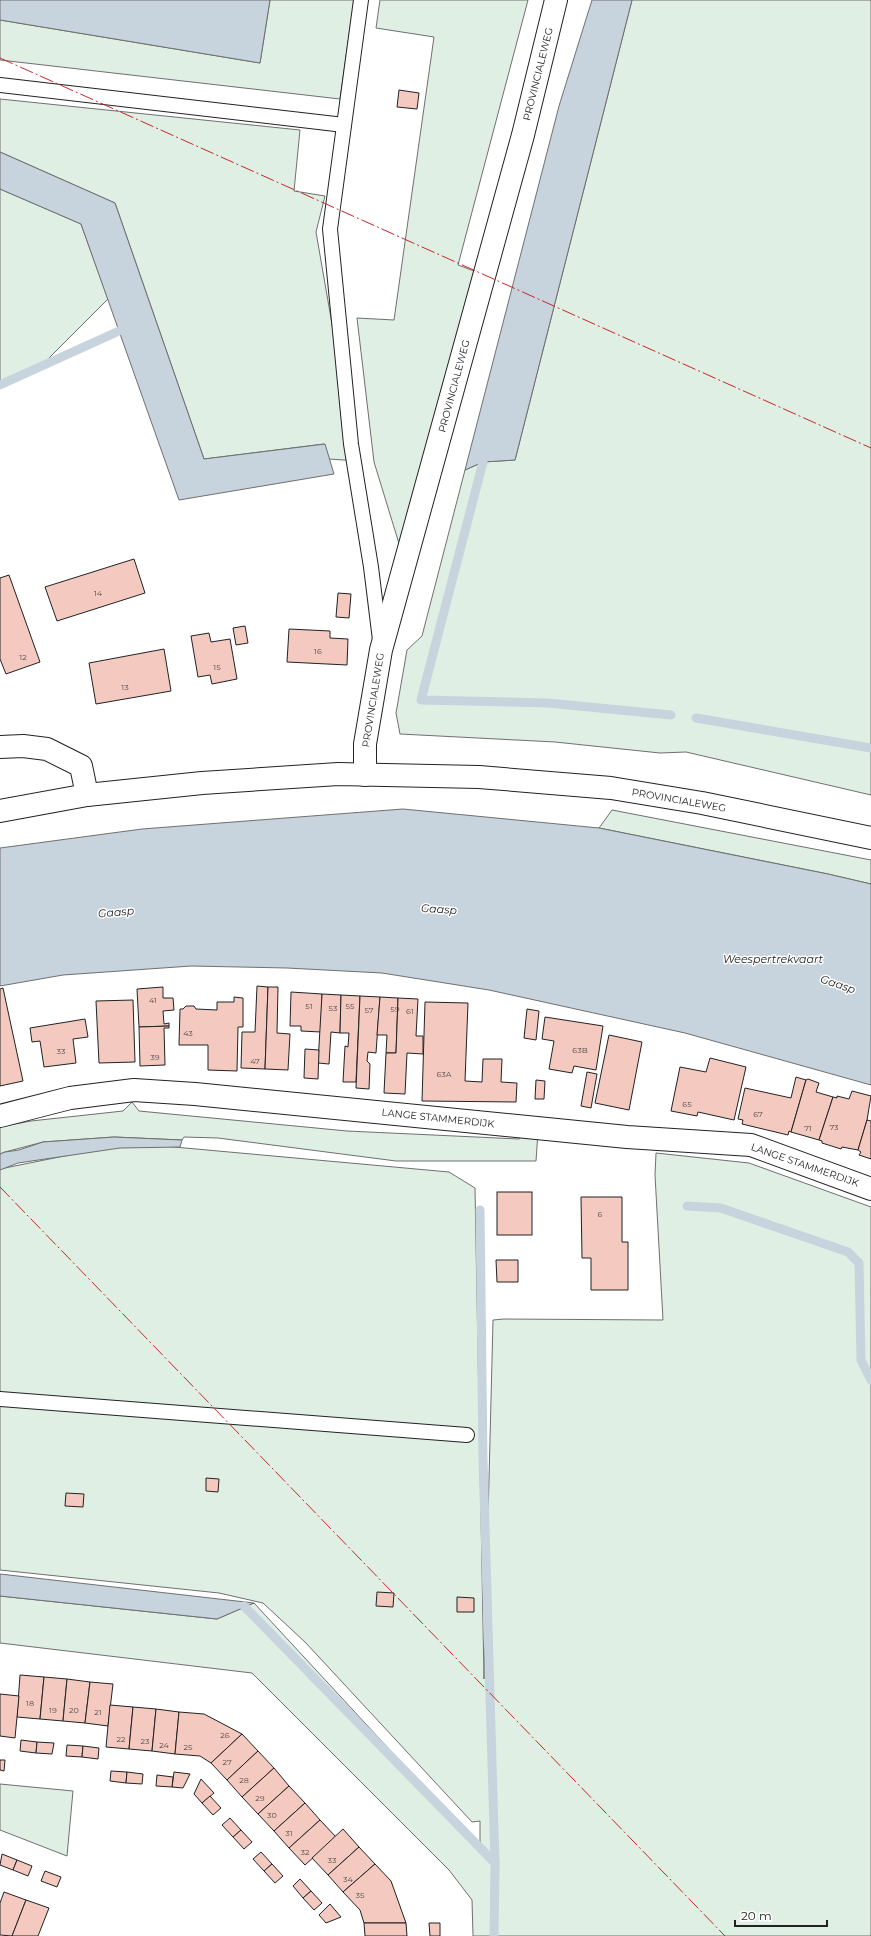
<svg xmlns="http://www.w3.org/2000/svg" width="871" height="1936" font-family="Montserrat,sans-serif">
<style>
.green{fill:#e0efe3;stroke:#6f6f6f}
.water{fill:#c7d3dd;stroke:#6f6f6f}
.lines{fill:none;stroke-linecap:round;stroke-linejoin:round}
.stream{stroke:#c7d3dd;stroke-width:9}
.building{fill:#f3c9c0;stroke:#222}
.lane-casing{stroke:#222;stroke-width:16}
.street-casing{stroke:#222;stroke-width:24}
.secondary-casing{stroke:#222;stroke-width:24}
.primary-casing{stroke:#222;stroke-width:24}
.lane{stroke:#fff;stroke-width:14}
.street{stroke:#fff;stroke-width:22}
.secondary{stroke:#fff;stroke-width:22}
.primary{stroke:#fff;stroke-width:22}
.power{stroke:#c62828;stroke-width:1;stroke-dasharray:14 3 2 3;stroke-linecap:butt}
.labels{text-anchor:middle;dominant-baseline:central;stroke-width:3;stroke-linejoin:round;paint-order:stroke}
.number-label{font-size:8px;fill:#564c4a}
.street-label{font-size:10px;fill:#222;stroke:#fff}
.water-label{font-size:11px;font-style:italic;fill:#222;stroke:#fff}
</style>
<rect width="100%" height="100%" fill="#fff"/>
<g class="green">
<polygon points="270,0 354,0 340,99 0,60 0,20 260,63"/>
<polygon points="380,0 528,0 458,265 474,271 430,444 401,550 374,462 357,318 394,320 434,37 376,28"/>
<polygon points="632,0 871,0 871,795 686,752 660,753 555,742 400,734 396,713 407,650 422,636 465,470 483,462 515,460"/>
<polygon points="0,99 300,130 294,191 325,196 316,232 348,416 358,461 329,459 324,444 204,459 115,203 0,152"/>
<polygon points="0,189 81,224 108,299 44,363 0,388"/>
<polygon points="612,810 871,860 871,884 828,874 599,828"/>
<polygon points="132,1102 139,1111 347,1131 519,1139 527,1132 538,1132 536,1161 396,1161 218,1138 184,1137 182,1140 114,1137 43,1142 5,1152 0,1154 0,1127 31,1121 123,1111"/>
<polygon points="141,1144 449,1172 475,1188 484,1679 493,1320 504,1319 663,1320 655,1175 656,1153 749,1163 871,1207 871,1936 473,1936 472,1900 449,1870 252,1673 0,1643 0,1596 217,1619 254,1603 463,1829 480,1845 480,1821 472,1822 305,1642 263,1603 219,1593 0,1570 0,1169 74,1154"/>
<polygon points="0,1784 73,1791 67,1856 0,1830"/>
</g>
<g class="water">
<polygon points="0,0 270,0 260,63 0,20"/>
<polygon points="592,0 632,0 515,460 483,462 465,470 559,106"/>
<polygon points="0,152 115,203 204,459 325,444 334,474 179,500 81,224 0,189"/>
<polygon points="403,809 599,828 828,874 871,884 871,1085 685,1033 489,990 382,973 287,968 191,966 63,975 0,986 0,848 142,829"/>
<polygon points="114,1137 182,1140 180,1147 120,1148 18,1163 0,1170 0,1154 5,1152 19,1150 43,1142"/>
<polygon points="0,1574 254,1603 217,1619 0,1596"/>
</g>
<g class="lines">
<g class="stream">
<polyline points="0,385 130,326"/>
<polyline points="483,462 421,700 548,703 671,715"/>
<polyline points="696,718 871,748"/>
<polyline points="687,1206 721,1208 848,1252 859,1263 861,1360 871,1380"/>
<polyline points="480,1210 483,1458 495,1863 494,1936"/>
<polyline points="244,1606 495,1863"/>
</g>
</g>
<g class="building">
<polygon points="399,90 419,93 417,109 397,107"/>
<polygon points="134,559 145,593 57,621 45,587"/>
<polygon points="9,575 40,662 6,674 0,659 0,578"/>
<polygon points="338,593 351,594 349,618 336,617"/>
<polygon points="245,626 248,643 236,645 233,628"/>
<polygon points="289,629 330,631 330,638 348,639 347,665 287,662"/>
<polygon points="209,633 211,642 230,639 237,679 212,684 210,675 198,677 191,636"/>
<polygon points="164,649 171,691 96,704 89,663"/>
<polygon points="257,986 268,987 265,1069 241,1068 242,1032 255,1032"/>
<polygon points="163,987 163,998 173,998 174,1010 163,1011 164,1024 169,1023 169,1026 139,1027 137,989"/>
<polygon points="268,987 278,987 277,1033 290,1034 288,1070 265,1069"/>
<polygon points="3,988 23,1081 0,1086 0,989"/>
<polygon points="291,992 322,994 321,1032 301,1031 301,1026 290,1026"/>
<polygon points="322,994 341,995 340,1033 331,1032 329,1064 318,1063"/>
<polygon points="341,995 360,996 356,1082 343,1082 345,1046 348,1047 349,1033 340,1033"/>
<polygon points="360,996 380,997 376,1053 368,1052 367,1061 370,1064 369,1089 356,1088"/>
<polygon points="234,997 243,998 243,1027 238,1027 237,1071 208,1070 208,1045 179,1045 180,1009 183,1009 186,1006 194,1006 196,1009 217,1010 217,1002 234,1002"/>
<polygon points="380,997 398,998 396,1053 386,1053 387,1035 377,1035"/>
<polygon points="398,998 418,999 416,1036 423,1036 423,1054 407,1053 405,1094 384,1093 386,1053 396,1053"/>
<polygon points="133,1000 135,1062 99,1063 96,1001"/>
<polygon points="425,1002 468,1003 465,1081 482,1082 483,1059 502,1059 501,1082 517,1083 516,1102 422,1101"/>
<polygon points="527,1009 539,1011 536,1040 524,1038"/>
<polygon points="545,1017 603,1026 596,1070 574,1066 572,1073 549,1069 554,1041 542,1039"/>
<polygon points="85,1019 88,1037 73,1039 76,1063 44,1067 40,1041 32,1042 30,1028"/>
<polygon points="169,1026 169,1028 164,1028 165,1065 140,1066 139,1027"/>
<polygon points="609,1035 642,1042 629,1110 595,1103"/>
<polygon points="305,1049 319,1050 318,1079 304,1078"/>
<polygon points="710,1058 746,1067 734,1120 698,1112 697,1116 671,1111 680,1067 706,1072"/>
<polygon points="587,1072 597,1074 591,1108 581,1106"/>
<polygon points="796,1077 806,1080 791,1132 789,1131 788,1135 742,1124 743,1120 738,1119 745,1088 791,1098"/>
<polygon points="808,1079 819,1083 816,1092 833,1097 819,1140 791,1132 806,1080"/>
<polygon points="536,1080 545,1081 544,1099 535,1099"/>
<polygon points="852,1091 871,1096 867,1120 858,1150 842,1147 841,1149 822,1143 822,1141 819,1140 833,1097 837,1098 837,1096 849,1099"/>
<polygon points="867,1120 871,1121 871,1159 859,1155 861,1152 858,1150"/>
<rect x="497" y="1192" width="35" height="43"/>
<polygon points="581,1197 622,1197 622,1242 628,1242 628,1290 591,1290 591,1258 582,1258"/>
<polygon points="496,1260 518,1260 518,1282 497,1282"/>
<polygon points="206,1478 219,1479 218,1492 206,1491"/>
<polygon points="66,1493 84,1494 83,1507 65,1506"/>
<polygon points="377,1592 394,1593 393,1607 376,1606"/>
<polygon points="457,1597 474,1598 474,1612 457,1612"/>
<polygon points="20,1675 44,1677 40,1719 17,1717"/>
<polygon points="44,1677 67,1679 63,1721 40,1719"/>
<polygon points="67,1679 90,1682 85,1723 63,1721"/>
<polygon points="90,1682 113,1684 108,1726 85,1723"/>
<polygon points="0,1694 19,1696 15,1738 0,1736"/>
<polygon points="110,1705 133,1707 129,1749 106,1747"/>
<polygon points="133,1707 156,1709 152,1751 129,1749"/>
<polygon points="156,1709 179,1712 175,1754 152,1751"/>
<polygon points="179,1712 204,1714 242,1734 211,1763 200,1756 175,1754"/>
<polygon points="242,1734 258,1751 227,1780 211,1763"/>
<polygon points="21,1740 37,1742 36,1753 20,1751"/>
<polygon points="37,1742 54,1743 52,1754 36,1753"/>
<polygon points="67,1745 83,1746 82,1757 66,1756"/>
<polygon points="83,1746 99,1748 98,1759 82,1757"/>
<polygon points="258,1751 274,1768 242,1797 227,1780"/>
<polygon points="0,1760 5,1760 4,1771 0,1770"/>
<polygon points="274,1768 289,1786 258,1814 242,1797"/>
<polygon points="111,1771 127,1772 126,1783 110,1781"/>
<polygon points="127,1772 143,1774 142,1784 126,1783"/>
<polygon points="174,1772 190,1774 183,1788 172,1787"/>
<polygon points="157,1775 173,1777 172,1787 156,1786"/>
<polygon points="201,1779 214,1793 202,1803 194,1794"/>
<polygon points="289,1786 305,1803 274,1831 258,1814"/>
<polygon points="210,1796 221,1808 213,1815 202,1803"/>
<polygon points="305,1803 320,1820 289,1848 274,1831"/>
<polygon points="230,1818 241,1830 233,1837 222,1825"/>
<polygon points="320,1820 336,1837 305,1865 289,1848"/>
<polygon points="343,1829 359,1847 328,1875 312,1858"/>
<polygon points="241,1830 252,1842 244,1849 233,1837"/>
<polygon points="359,1847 375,1864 343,1892 328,1875"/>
<polygon points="261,1852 272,1864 264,1871 253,1859"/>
<polygon points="2,1854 17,1860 13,1870 0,1865"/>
<polygon points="17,1860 32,1866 28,1876 13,1870"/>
<polygon points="272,1864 283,1876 275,1883 264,1871"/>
<polygon points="375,1864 391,1881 406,1923 364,1923 360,1910 343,1892"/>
<polygon points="45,1871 61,1877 57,1887 41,1881"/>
<polygon points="300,1879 311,1891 303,1898 293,1886"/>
<polygon points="311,1891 322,1903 314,1910 303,1898"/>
<polygon points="4,1892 26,1900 12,1936 0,1935 0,1903"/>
<polygon points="26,1900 49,1908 38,1936 12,1936"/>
<polygon points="330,1904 341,1917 326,1923 319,1915"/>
<polygon points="364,1923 406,1923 407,1936 365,1936"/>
<polygon points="429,1923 440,1923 440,1936 430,1936"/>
</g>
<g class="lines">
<defs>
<g id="lane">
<polyline points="361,0 330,229 351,444 371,567 380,640"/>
<polyline points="0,85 344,125"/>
<polyline points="0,1399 467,1435"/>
</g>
<g id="street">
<polyline points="0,747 23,746 47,749 81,766 87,795"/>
<polyline points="365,775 365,744 381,650 523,135 556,0"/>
</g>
<polyline id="secondary" points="0,1116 70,1098 134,1090 195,1094 627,1137 751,1145 871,1189"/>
<polyline id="primary" points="0,811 87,795 202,783 338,774 479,777 611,788 702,803 871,838"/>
</defs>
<use href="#lane" class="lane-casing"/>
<use href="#street" class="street-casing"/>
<use href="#secondary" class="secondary-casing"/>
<use href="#primary" class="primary-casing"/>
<use href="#lane" class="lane"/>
<use href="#street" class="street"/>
<use href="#secondary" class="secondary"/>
<use href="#primary" class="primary"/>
<g class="power">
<polyline points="0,58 871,448"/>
<polyline points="0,1187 725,1936"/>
</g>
</g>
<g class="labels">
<g class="number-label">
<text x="98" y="593">14</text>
<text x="318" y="651">16</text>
<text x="23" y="657">12</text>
<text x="217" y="667">15</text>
<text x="125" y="687">13</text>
<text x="153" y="1000">41</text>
<text x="309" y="1006">51</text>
<text x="350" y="1006">55</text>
<text x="333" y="1008">53</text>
<text x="395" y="1009">59</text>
<text x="369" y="1010">57</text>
<text x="410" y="1011">61</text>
<text x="188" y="1033">43</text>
<text x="580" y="1050">63B</text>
<text x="61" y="1051">33</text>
<text x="155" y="1057">39</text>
<text x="255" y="1061">47</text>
<text x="444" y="1074">63A</text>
<text x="687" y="1104">65</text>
<text x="758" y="1114">67</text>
<text x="834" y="1127">73</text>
<text x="808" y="1128">71</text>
<text x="600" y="1214">6</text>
<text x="30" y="1703">18</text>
<text x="53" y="1710">19</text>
<text x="74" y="1710">20</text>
<text x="98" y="1712">21</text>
<text x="225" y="1735">26</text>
<text x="121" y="1739">22</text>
<text x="145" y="1741">23</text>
<text x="164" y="1745">24</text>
<text x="188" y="1747">25</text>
<text x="227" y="1762">27</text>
<text x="244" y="1780">28</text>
<text x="260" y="1798">29</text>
<text x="272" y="1815">30</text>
<text x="289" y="1833">31</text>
<text x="305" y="1852">32</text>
<text x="332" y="1860">33</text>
<text x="348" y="1879">34</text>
<text x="360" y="1895">35</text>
</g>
<g class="street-label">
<text transform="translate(538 74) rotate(-76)">PROVINCIALEWEG</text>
<text transform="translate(454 386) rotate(-75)">PROVINCIALEWEG</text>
<text transform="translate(373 700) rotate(-81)">PROVINCIALEWEG</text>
<text transform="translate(679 800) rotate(10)">PROVINCIALEWEG</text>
<text transform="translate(438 1118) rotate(6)">LANGE STAMMERDIJK</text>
<text transform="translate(805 1165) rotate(19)">LANGE STAMMERDIJK</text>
</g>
<g class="water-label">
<text transform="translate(439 909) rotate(4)">Gaasp</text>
<text transform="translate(116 912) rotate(-5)">Gaasp</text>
<text x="773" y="959">Weespertrekvaart</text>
<text transform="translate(838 984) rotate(19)">Gaasp</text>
</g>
</g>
<path d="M735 1920v6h92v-6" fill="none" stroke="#222222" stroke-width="2"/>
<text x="741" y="1920" font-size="12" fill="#222222" stroke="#ffffff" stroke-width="3" paint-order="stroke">20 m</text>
</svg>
